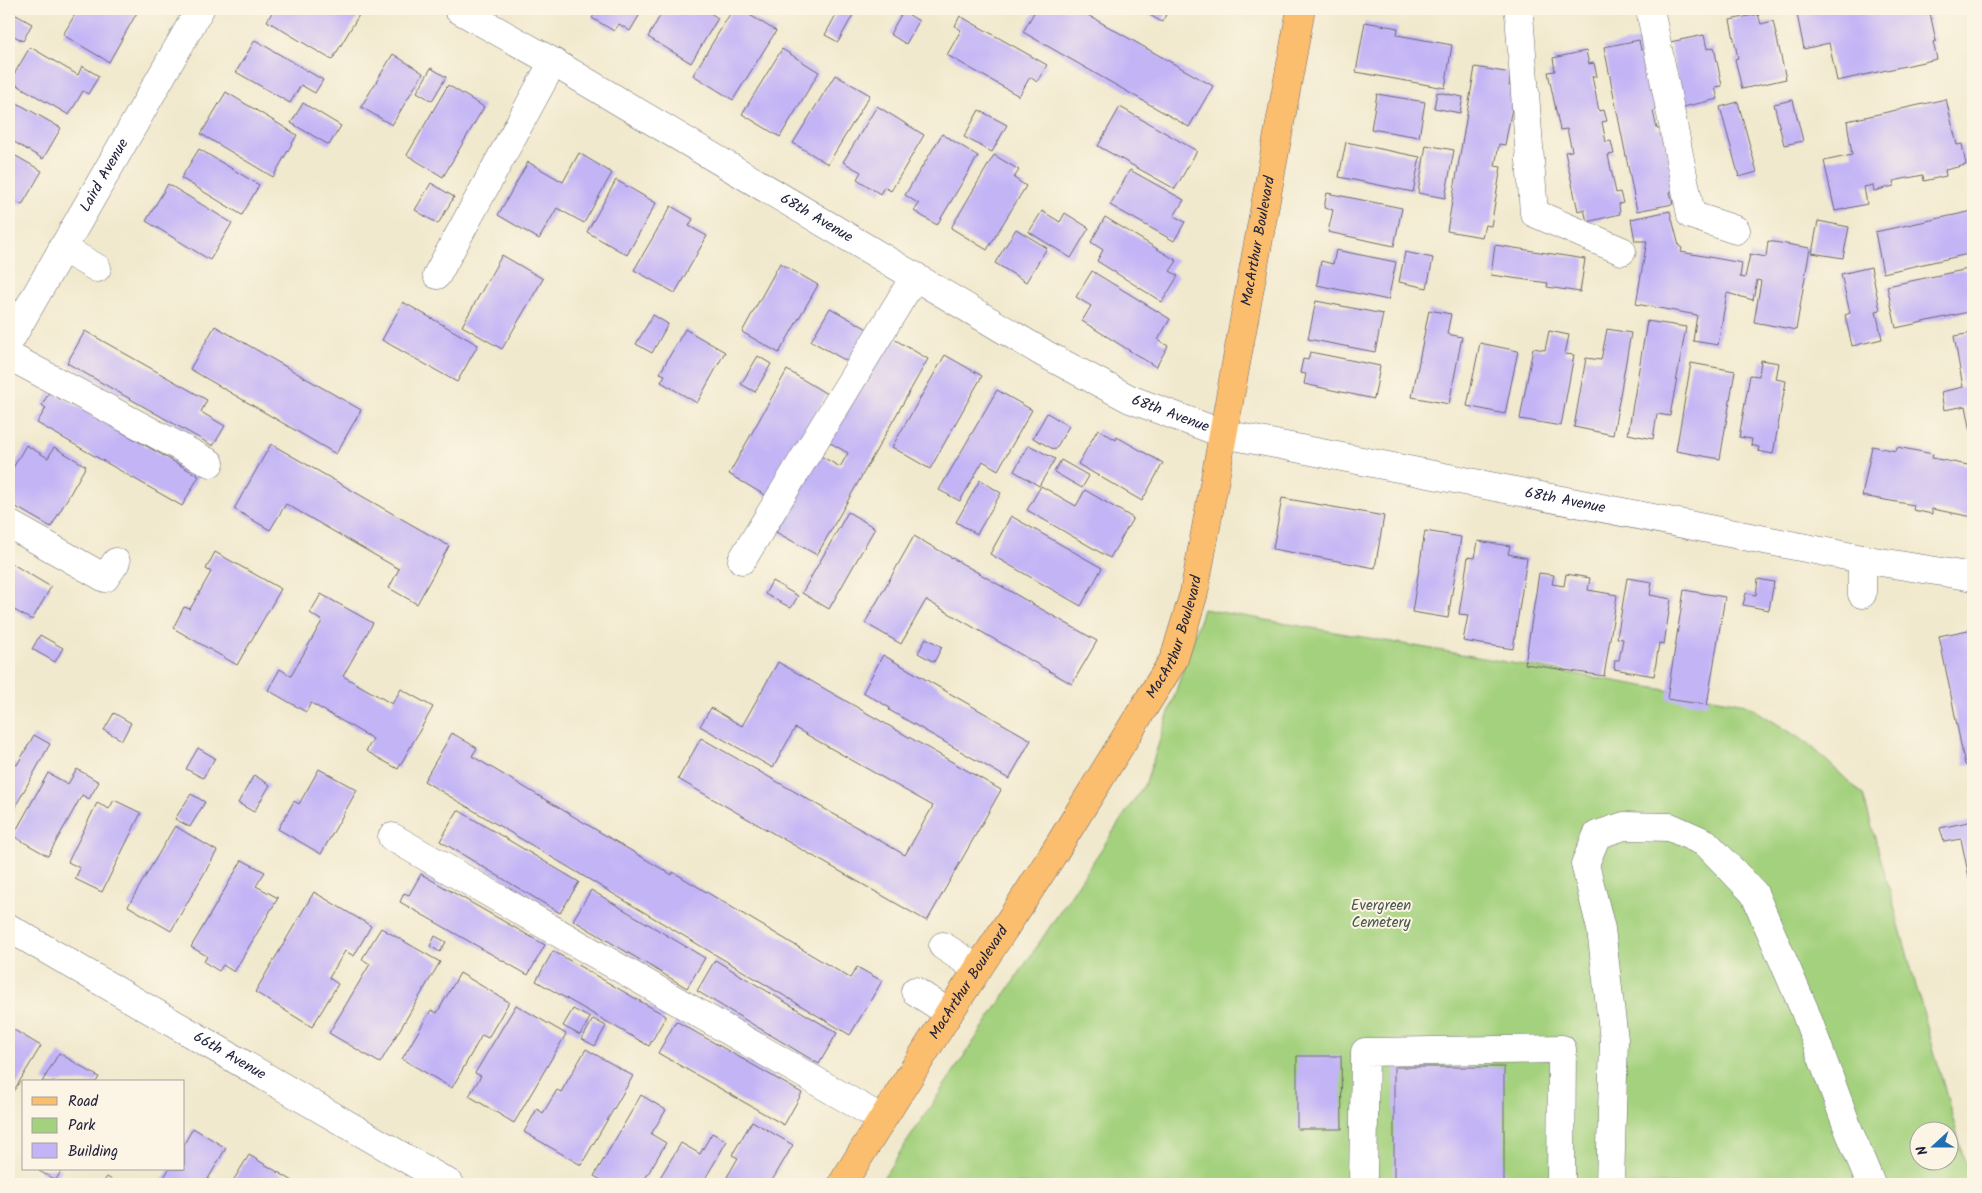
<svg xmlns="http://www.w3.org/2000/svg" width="1982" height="1193" viewBox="0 0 1982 1193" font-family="Kalam,sans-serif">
<rect width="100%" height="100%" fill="#fcf5e5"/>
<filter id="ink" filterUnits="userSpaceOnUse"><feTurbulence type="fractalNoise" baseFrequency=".02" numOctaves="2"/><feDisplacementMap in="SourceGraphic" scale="10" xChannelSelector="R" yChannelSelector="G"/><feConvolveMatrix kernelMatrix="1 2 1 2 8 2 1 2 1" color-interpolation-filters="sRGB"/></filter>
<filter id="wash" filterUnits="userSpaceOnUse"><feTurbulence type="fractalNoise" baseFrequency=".0096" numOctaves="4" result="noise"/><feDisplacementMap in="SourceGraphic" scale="20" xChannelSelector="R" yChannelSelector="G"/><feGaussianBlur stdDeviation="1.12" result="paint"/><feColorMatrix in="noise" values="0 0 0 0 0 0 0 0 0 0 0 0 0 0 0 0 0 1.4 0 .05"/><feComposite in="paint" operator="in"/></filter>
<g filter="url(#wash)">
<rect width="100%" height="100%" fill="#f1e9cd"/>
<!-- green -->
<path fill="#a4d17e" stroke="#637a5c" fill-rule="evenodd" d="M 1203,609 L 1746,704 L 1810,745 L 1863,795 L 1971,1184 L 879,1184 L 1146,782 ZM 1920,1130 L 1950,1130 L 1950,1160 L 1920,1160 Z"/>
<g id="blocks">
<!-- building -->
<path fill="#c3b4f6" d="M 78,9 L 139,9 L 109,62 L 63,35 Z
M 274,9 L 326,9 L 332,12 L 334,9 L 348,9 L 359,15 L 332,60 L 267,21 Z
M 598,9 L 643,9 L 630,31 L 619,24 L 614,31 L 592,18 Z
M 664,9 L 704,9 L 718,18 L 691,63 L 648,37 Z
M 733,9 L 740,9 L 776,31 L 733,100 L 693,75 Z
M 839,9 L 846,9 L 854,13 L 838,42 L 825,35 Z
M 1036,9 L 1077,9 L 1213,86 L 1189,127 L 1023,32 Z
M 1139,9 L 1169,9 L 1162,22 Z
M 1796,9 L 1933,9 L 1934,13 L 1930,13 L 1936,41 L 1933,42 L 1937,59 L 1837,81 L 1829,43 L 1804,49 Z
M 9,11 L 32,24 L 23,41 L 9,33 Z
M 903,11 L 919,21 L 906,44 L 890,34 Z
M 1758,14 L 1761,24 L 1773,21 L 1786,79 L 1742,89 L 1735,59 L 1738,58 L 1730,20 Z
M 960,16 L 1047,65 L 1037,82 L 1030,77 L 1019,96 L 947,55 L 961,30 L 955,26 Z
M 1365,22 L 1398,28 L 1397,35 L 1452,45 L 1445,88 L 1356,72 Z
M 1704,35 L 1707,49 L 1714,47 L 1722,86 L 1715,87 L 1718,99 L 1683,107 L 1670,42 Z
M 255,40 L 323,80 L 315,93 L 301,85 L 290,103 L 236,72 Z
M 1639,40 L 1641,50 L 1648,48 L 1660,109 L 1653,111 L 1657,129 L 1663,128 L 1676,190 L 1670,192 L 1673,204 L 1637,211 L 1604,47 Z
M 30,47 L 78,75 L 82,66 L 99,76 L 88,94 L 83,91 L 69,115 L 10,81 Z
M 782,49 L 819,72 L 780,137 L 742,114 Z
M 1586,51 L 1589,64 L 1594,63 L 1597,76 L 1592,76 L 1599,111 L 1604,110 L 1607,121 L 1602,122 L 1606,142 L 1611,141 L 1614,154 L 1608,155 L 1616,193 L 1620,192 L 1623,203 L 1619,204 L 1620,214 L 1587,222 L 1584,209 L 1578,211 L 1565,152 L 1572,151 L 1567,129 L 1560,130 L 1548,72 L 1555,71 L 1553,58 Z
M 393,54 L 423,73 L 392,125 L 361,107 Z
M 1475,67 L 1511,73 L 1509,86 L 1516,87 L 1505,145 L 1499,144 L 1495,166 L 1501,167 L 1491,226 L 1485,225 L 1482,237 L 1447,231 Z
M 431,68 L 446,77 L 432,101 L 417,92 Z
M 835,75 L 870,95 L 828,164 L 793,143 Z
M 448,85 L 484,107 L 443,177 L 407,155 Z
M 226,92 L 297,135 L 273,177 L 201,134 Z
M 1437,92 L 1463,97 L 1460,113 L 1434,108 Z
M 1377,94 L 1425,102 L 1419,137 L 1371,129 Z
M 10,99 L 61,128 L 43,159 L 9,139 Z
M 1946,99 L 1957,145 L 1962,144 L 1966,165 L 1945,170 L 1946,176 L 1924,181 L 1923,175 L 1893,181 L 1894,186 L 1874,191 L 1873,185 L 1864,187 L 1867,204 L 1835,211 L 1824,161 L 1852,155 L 1847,121 Z
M 1793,100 L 1803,141 L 1784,145 L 1774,104 Z
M 1738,102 L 1757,172 L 1739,177 L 1720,107 Z
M 303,103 L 341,126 L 329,145 L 291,123 Z
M 877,106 L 924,135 L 891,191 L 884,187 L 880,194 L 857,179 L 861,172 L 843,162 Z
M 1120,107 L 1197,151 L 1175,189 L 1098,146 Z
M 979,110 L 1007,125 L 992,152 L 964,137 Z
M 942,134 L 978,156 L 937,225 L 914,211 L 919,204 L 905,195 Z
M 1346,142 L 1420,157 L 1413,192 L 1339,177 Z
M 1426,145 L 1454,150 L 1445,198 L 1418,193 Z
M 199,149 L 259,185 L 242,215 L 181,178 Z
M 9,152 L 42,171 L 22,205 L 9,198 Z
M 579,153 L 612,173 L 584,223 L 557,208 L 539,239 L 498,215 L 528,162 L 563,182 Z
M 994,155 L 1019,170 L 1014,178 L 1026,186 L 987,250 L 951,228 Z
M 1130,170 L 1184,200 L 1174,216 L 1185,222 L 1174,241 L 1110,205 Z
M 616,180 L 656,203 L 627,255 L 587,232 Z
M 431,183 L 454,197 L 438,224 L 415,210 Z
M 168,184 L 232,223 L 210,260 L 146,221 Z
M 1327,193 L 1402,208 L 1394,246 L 1328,232 L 1333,210 L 1324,208 Z
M 671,206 L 693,219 L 689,226 L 707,236 L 675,293 L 634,270 Z
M 1042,211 L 1060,222 L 1065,213 L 1089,228 L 1071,258 L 1029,232 Z
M 1670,211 L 1679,246 L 1682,248 L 1681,252 L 1742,263 L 1740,277 L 1745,278 L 1750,254 L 1766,257 L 1768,241 L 1810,248 L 1796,330 L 1754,322 L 1761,281 L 1757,280 L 1753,300 L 1727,293 L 1718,345 L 1693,341 L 1697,315 L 1636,304 L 1647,241 L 1635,241 L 1631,219 Z
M 1973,211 L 1973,253 L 1883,273 L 1875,232 Z
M 1105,217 L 1177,261 L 1170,271 L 1178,276 L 1162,302 L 1097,261 L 1103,250 L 1091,242 Z
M 1818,221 L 1849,227 L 1843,258 L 1812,253 Z
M 1016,229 L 1047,248 L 1026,282 L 995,263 Z
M 1495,245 L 1585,259 L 1580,292 L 1547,287 L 1548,283 L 1491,275 Z
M 1336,250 L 1396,262 L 1388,300 L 1317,285 L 1321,261 L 1333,264 Z
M 1405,252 L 1433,258 L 1427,288 L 1399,282 Z
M 502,255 L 543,279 L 502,349 L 462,326 Z
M 780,263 L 818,285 L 779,353 L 742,332 Z
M 1871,267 L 1880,310 L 1876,311 L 1882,339 L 1852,346 L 1845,315 L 1850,313 L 1841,274 Z
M 1973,268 L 1973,311 L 1896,328 L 1887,286 Z
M 1092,271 L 1170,319 L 1158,340 L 1168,346 L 1156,367 L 1082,321 L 1091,306 L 1076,297 Z
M 1316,301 L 1383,314 L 1375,352 L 1308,339 Z
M 403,302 L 478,345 L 457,382 L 382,340 Z
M 830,308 L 871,331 L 852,364 L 811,341 Z
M 1429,310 L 1451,314 L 1447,334 L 1462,337 L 1449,404 L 1412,397 Z
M 653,315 L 668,324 L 652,353 L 636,344 Z
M 1647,321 L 1686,327 L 1670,416 L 1657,414 L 1653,439 L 1628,434 Z
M 215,326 L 361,410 L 336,454 L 190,369 Z
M 685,329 L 725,352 L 697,403 L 661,382 L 665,375 L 660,373 Z
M 1607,329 L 1631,333 L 1613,435 L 1574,427 L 1586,358 L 1601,360 Z
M 85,331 L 207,400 L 201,412 L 225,426 L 213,446 L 67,363 Z
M 1549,331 L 1569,335 L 1565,354 L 1574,355 L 1561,426 L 1520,419 L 1533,348 L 1545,350 Z
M 1973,333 L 1973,437 L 1972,437 L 1966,406 L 1944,410 L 1941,392 L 1963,387 L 1954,336 Z
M 887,335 L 928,359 L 817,555 L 776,532 L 819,455 L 840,467 L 848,453 L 827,441 Z
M 1480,343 L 1518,351 L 1505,414 L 1467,406 Z
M 1310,352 L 1380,366 L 1374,399 L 1304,384 L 1306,374 L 1300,373 L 1303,359 L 1308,360 Z
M 945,355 L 982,376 L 930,469 L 892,447 Z
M 758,356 L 771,364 L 755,392 L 741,384 Z
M 1761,360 L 1779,363 L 1776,379 L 1786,381 L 1773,454 L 1758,451 L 1759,447 L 1751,445 L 1752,439 L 1739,437 L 1750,375 L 1759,376 Z
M 1691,363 L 1735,371 L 1720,459 L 1676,451 Z
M 787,370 L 827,394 L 768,497 L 729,474 Z
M 997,390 L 1032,410 L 998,470 L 983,461 L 960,501 L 939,490 Z
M 50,391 L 199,476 L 182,506 L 37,423 L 46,408 L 42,405 Z
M 1047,413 L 1069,426 L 1055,450 L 1033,438 Z
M 1098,429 L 1116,440 L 1117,437 L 1163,463 L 1142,501 L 1078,464 Z
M 271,444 L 449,546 L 417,604 L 389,588 L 399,569 L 286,504 L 270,530 L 234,509 Z
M 26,445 L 48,458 L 54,447 L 86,466 L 51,527 L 9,503 L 9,475 Z
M 1029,445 L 1055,459 L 1039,486 L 1014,471 Z
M 1872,446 L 1896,451 L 1897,447 L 1933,454 L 1932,458 L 1973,466 L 1973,517 L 1932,509 L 1932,514 L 1913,510 L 1914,505 L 1862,496 Z
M 1061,460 L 1089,476 L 1082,488 L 1054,472 Z
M 980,480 L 1001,493 L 977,534 L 956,522 Z
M 1041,486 L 1076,506 L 1085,490 L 1133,518 L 1110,558 L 1027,510 Z
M 1282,498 L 1384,516 L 1375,568 L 1273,549 Z
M 848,512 L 875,528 L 829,609 L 802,593 Z
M 1011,516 L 1102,568 L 1081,606 L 990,554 Z
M 1425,531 L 1461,537 L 1448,618 L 1412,612 Z
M 914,536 L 1097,641 L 1072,684 L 926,600 L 901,644 L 865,623 Z
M 1478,541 L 1510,546 L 1508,554 L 1527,558 L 1513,649 L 1463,641 L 1468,615 L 1459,614 L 1468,557 L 1475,558 Z
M 215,552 L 281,589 L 237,665 L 173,628 L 184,607 L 190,609 L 211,572 L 206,569 Z
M 9,562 L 51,587 L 32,620 L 9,607 Z
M 1539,573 L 1554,575 L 1552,584 L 1564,586 L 1566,574 L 1590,578 L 1588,590 L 1617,595 L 1604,676 L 1525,664 Z
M 1627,578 L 1652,582 L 1650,595 L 1671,599 L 1664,644 L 1659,643 L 1654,676 L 1614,669 L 1615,660 L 1619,660 L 1623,639 L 1617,638 Z
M 1758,579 L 1774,582 L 1769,610 L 1743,605 L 1746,593 L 1756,595 Z
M 772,581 L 798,596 L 791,608 L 765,594 Z
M 1684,590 L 1725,597 L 1707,705 L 1667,699 Z
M 321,594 L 373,623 L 343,676 L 392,704 L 401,689 L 433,707 L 398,769 L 366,751 L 373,739 L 311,703 L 306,712 L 268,690 L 280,669 L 291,676 L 322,621 L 310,613 Z
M 1973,629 L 1973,764 L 1965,765 L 1939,636 Z
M 40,635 L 63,648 L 55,662 L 32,649 Z
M 926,638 L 942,647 L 934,662 L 918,653 Z
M 883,655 L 1031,740 L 1009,779 L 889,710 L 890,708 L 863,692 Z
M 778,662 L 1001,790 L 927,921 L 678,779 L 701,738 L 905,855 L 933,806 L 795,728 L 773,768 L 700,726 L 711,708 L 742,726 Z
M 114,713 L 131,723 L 122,740 L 104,730 Z
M 452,733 L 477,748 L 472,756 L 672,875 L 673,872 L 850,978 L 857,967 L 882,981 L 850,1035 L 424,781 Z
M 34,735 L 50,744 L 9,818 L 9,760 L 17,765 Z
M 198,748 L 215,758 L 203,778 L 186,769 Z
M 77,769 L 99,782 L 89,799 L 82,795 L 48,856 L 13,836 L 48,773 L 68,784 Z
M 319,769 L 357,790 L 321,854 L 278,829 L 294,801 L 299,804 Z
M 254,775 L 270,785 L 254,812 L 238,803 Z
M 191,794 L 205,802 L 190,827 L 175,819 Z
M 114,800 L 141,813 L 102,892 L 75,879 L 80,868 L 68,862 L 97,803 L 109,809 Z
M 458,810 L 579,882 L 560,913 L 440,841 Z
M 1973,821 L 1973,892 L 1972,892 L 1961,839 L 1944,842 L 1940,828 Z
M 175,826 L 217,851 L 171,931 L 128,906 Z
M 242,860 L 265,872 L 256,886 L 278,898 L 234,972 L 223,965 L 219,971 L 204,962 L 207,956 L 191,947 Z
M 421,874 L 545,945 L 528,975 L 400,902 L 404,893 L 409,895 Z
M 591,890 L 705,958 L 687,988 L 573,920 Z
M 314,892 L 371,926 L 354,956 L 345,951 L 329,978 L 338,984 L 312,1027 L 255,992 Z
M 381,928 L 440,962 L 380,1063 L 329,1033 L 370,964 L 362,959 Z
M 435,936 L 446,942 L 440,952 L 430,946 Z
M 553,951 L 666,1016 L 649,1046 L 536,981 Z
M 715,960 L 837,1033 L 819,1064 L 697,991 Z
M 460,973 L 509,1002 L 488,1038 L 482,1035 L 452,1088 L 402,1059 L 431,1010 L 437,1013 Z
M 516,1005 L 566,1034 L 514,1123 L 469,1096 L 481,1076 L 475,1073 Z
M 573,1009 L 590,1018 L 580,1035 L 563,1026 Z
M 593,1019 L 606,1026 L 595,1046 L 582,1039 Z
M 676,1021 L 802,1093 L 784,1125 L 658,1053 Z
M 9,1027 L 41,1046 L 10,1097 L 9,1096 Z
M 586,1049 L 633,1076 L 581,1165 L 524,1132 L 537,1109 L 543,1113 L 557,1090 L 561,1092 Z
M 59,1053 L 99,1077 L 96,1082 L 42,1082 Z
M 1297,1056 L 1341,1056 L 1342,1129 L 1297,1129 Z
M 1394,1067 L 1504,1067 L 1504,1184 L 1394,1184 Z
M 641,1095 L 666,1110 L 651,1134 L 666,1143 L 642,1184 L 608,1184 L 594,1176 Z
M 752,1121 L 793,1145 L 770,1184 L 723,1184 L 738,1158 L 732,1155 Z
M 193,1128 L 226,1148 L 205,1184 L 160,1184 L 169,1169 L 184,1169 L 184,1144 Z
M 712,1133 L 727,1141 L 702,1184 L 656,1184 L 681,1143 L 700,1154 Z
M 249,1155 L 298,1184 L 231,1184 Z
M 40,1169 L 62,1169 L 56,1180 L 39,1171 Z
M 107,1177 L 119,1184 L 102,1184 Z"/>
</g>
</g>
<g filter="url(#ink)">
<use href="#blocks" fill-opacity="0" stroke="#6a686e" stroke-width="1"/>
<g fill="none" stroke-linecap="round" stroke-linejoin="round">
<defs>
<g id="minor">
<path id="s1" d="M 458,9 L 553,62 L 1045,354 L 1130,399 L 1224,434 L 1862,559 L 1973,577"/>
<path d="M 1650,9 L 1691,215 L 1736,230"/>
<path d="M 1519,14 L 1534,213 L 1622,251"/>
<path d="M 62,248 L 97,268"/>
<path d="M 437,275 L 553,62"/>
<path id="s2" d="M 9,342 L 200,9"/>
<path d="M 9,356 L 210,463"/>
<path d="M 9,524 L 105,578 L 116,562"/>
<path d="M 742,560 L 915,276"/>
<path d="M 1862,594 L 1862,559"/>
<path d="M 392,837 L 882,1119"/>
<path id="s3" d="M 9,928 L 450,1184"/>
<path d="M 943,946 L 978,969"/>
<path d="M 915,991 L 949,1013"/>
<path d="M 1363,1184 L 1365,1052 L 1562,1049 L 1561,1184"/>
<path d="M 1610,1184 L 1614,1040 L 1601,929 L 1585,864 L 1597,835 L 1624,826 L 1670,827 L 1706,843 L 1754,893 L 1804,1009 L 1849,1131 L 1871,1184"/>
</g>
<g id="major">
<path id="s4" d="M 842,1184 L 949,1013 L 1052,856 L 1174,659 L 1194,593 L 1301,9"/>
</g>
</defs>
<!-- minor casing -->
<use href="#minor" stroke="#6a686e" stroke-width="29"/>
<!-- major casing -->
<use href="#major" stroke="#6a686e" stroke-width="29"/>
<!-- minor -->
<use href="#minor" stroke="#fff" stroke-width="28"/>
<!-- major -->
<use href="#major" stroke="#fbbd6e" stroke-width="28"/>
</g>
</g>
<g text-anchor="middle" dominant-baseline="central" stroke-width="4" stroke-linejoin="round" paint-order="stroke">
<!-- street labels -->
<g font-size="15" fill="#22223b" stroke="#fcf5e5">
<text stroke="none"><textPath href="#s2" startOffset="192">Laird Avenue</textPath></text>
<text stroke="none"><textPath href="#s1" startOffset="415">68th Avenue</textPath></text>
<text stroke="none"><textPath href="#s4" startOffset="1048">MacArthur Boulevard</textPath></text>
<text stroke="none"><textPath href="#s1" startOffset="820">68th Avenue</textPath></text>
<text stroke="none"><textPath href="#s1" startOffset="1225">68th Avenue</textPath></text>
<text stroke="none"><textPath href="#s4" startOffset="642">MacArthur Boulevard</textPath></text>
<text stroke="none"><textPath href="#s4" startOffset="238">MacArthur Boulevard</textPath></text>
<text stroke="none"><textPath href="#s3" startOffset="255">66th Avenue</textPath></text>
</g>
<!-- park labels -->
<g font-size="15" fill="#49574f" stroke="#fcf5e5">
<text x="1381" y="906">Evergreen<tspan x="1381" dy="17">Cemetery</tspan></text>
</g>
</g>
<!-- margin -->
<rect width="1982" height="1193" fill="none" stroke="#fcf5e5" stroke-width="30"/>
<!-- legend -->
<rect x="22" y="1080" width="162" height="90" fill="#fcf5e5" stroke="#a5a1a1"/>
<rect x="32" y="1097" width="25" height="8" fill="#fbbd6e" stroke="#a5a1a1"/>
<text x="68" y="1106" font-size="15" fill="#22223b">Road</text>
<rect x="32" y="1118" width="25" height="15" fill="#a4d17e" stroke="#a5a1a1"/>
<text x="68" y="1130" font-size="15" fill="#22223b">Park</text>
<rect x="32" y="1143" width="25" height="15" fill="#c3b4f6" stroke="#a5a1a1"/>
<text x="68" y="1156" font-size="15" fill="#22223b">Building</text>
<!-- north arrow -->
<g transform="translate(1934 1146) rotate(249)"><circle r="24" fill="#fcf5e5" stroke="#a5a1a1"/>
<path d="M0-4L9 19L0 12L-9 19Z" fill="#1f6fb2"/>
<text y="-8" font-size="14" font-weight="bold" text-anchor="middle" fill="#22223b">N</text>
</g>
</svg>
